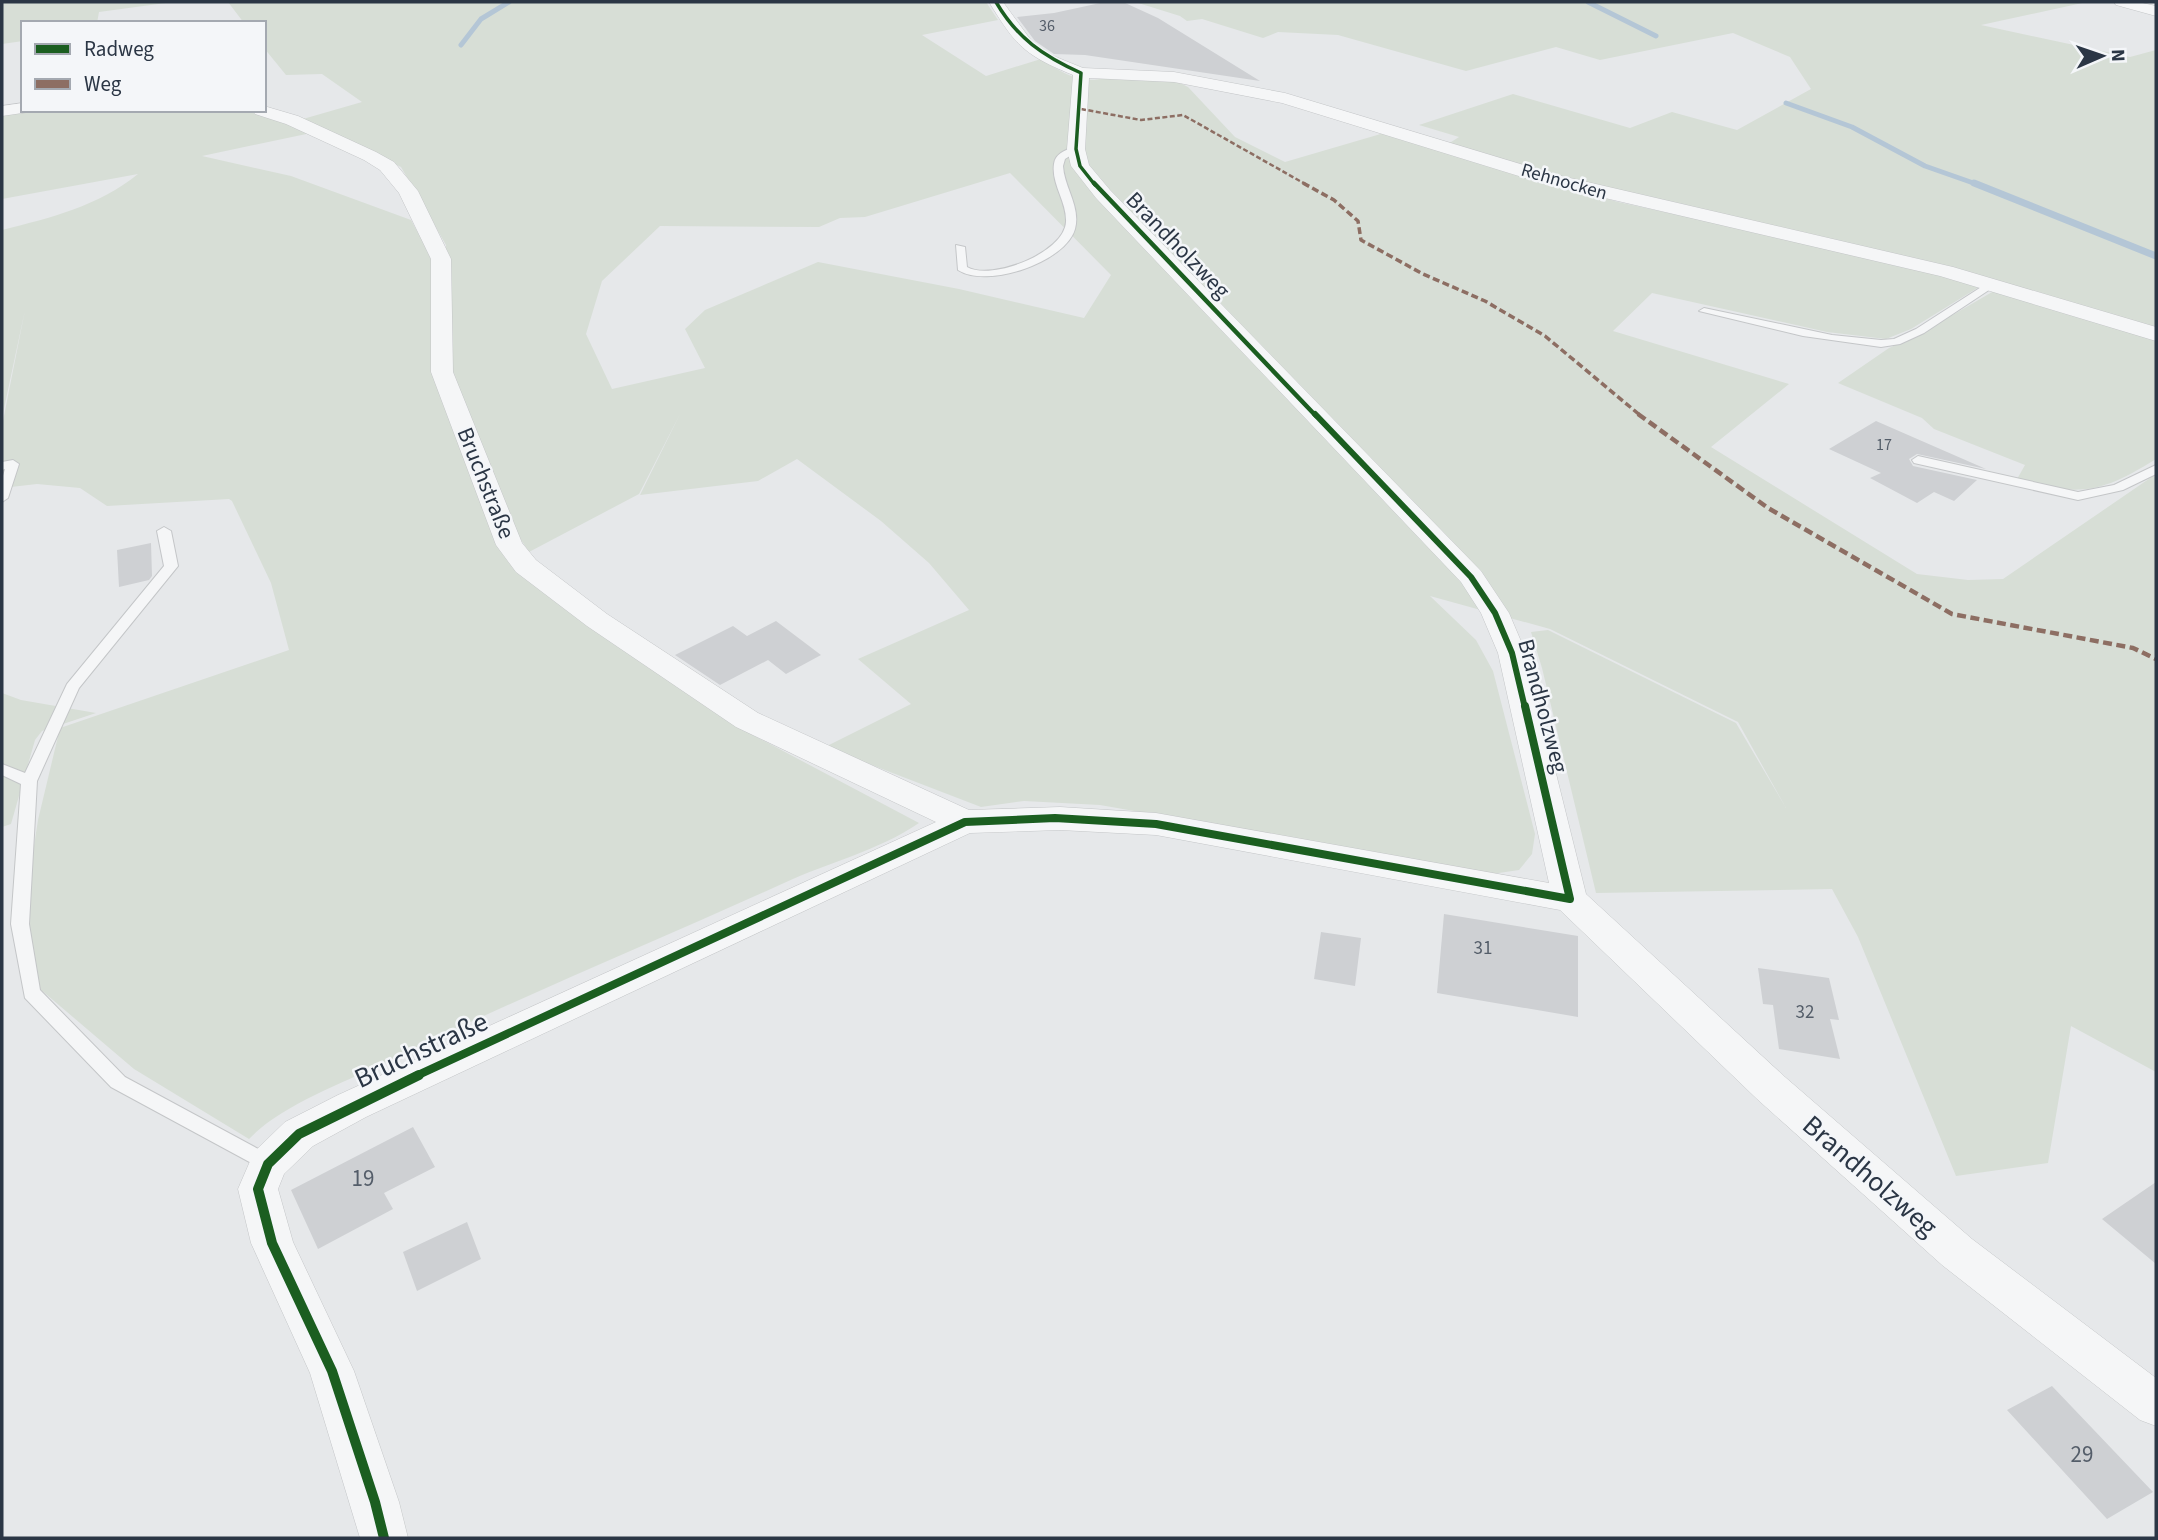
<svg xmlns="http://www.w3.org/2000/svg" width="2158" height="1540" viewBox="0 0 2158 1540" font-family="'Source Sans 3',sans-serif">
<rect width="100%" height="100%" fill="#e6e8ea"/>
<!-- green -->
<path fill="#d7ded6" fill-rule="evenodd" d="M 2,2 L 173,2 L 99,12 L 97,23 L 23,23 L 23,41 L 2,44 Z
M 228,2 L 986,2 L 998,20 L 922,35 L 986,76 L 1041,59 C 1061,72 1082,86 1106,77 L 1174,80 L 1188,87 L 1235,137 L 1285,162 L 1384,133 L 1618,202 L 1923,268 L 1979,287 L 1911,329 L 1886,339 L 1827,332 L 1652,293 L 1613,331 L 1789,384 L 1711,447 L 1917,574 L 1968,580 L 2003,579 L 2156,474 L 2156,1072 L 2071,1026 L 2048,1163 L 1956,1176 L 1858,937 L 1832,889 L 1596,893 L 1542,668 L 1531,632 L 1548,630 L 1736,723 L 1786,808 L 1738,722 L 1550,629 L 1430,596 L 1476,640 L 1493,671 L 1535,834 L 1532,854 L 1519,870 L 1492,874 L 1100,805 L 1024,801 L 981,807 L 825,747 L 911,704 L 858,659 L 969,610 L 929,563 L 881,521 L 797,459 L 758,481 L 640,495 L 680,414 L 639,494 L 529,552 L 504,514 L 445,359 L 446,245 L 401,167 L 303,119 L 362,102 L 322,74 L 286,75 L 264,48 L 264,23 L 244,23 ZM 1010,173 L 1111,275 L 1084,318 L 959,289 L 818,262 L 705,310 L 685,329 L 705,368 L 612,389 L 586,334 L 602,281 L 660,226 L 819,227 L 840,218 L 865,217 Z
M 1135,2 L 2087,2 L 1981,25 L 2130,57 L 2156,50 L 2156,328 L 1559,178 L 1448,144 L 1459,137 L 1419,125 L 1513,94 L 1630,128 L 1672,112 L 1737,130 L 1811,89 L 1790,57 L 1733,33 L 1600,60 L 1556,47 L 1466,71 L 1338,35 L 1278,32 L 1263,38 L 1202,19 L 1187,21 L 1180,16 Z
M 42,110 L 249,110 L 297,125 L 311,133 L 202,156 L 291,176 L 411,220 L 431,257 L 433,375 L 501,552 L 734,725 L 919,823 C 878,851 829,862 784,883 C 650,944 514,999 382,1064 C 341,1084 280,1106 249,1139 L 134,1069 L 40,989 L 22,923 L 38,820 L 60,728 L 289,650 L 271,583 L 232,501 L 229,499 L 107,506 L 80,488 L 37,484 L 2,488 L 2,426 L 25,310 L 2,418 L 2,230 C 50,218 99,206 138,174 L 2,199 L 2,115 Z
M 1999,288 L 2156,337 L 2156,459 C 2098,495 2081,495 2016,481 L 2025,465 L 1934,429 L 1922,418 L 1838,383 L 1889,348 L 1920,334 Z
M 2,693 L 21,700 L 96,713 L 42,731 L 35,740 L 11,824 L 2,827 Z"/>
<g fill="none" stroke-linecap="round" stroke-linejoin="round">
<!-- stream-far1 -->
<path stroke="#b4c6d6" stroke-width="5" d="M 1588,2 L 1656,36
M 461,45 L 481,19 L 509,2
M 1786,103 L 1852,127 L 1925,166 L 1979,185"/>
<!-- stream -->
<path stroke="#b4c6d6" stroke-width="7" d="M 1974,183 L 2156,256"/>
</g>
<!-- building -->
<path fill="#ced0d3" d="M 1105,2 L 1123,2 L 1158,18 L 1260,81 L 1085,55 L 1054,54 L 1035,41 L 1017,17 L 1054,13 Z
M 1876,421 L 1986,469 L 1917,454 L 1909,459 L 1913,466 L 1977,480 L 1954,501 L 1934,492 L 1917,503 L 1870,478 L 1881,473 L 1829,449 Z
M 151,543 L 152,576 L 149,580 L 119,587 L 117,550 Z
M 776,621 L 821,655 L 786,674 L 768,660 L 720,685 L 675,655 L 733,626 L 747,636 Z
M 1444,914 L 1578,936 L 1578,1017 L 1437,993 Z
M 1321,932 L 1361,938 L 1355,986 L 1314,979 Z
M 1758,968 L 1829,978 L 1839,1020 L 1830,1019 L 1840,1059 L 1779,1049 L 1773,1005 L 1763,1004 Z
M 413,1127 L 435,1167 L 384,1193 L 393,1209 L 318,1249 L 291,1190 Z
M 2156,1182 L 2156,1264 L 2102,1219 Z
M 467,1222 L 481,1259 L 417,1291 L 403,1252 Z
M 2052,1386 L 2153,1492 L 2107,1519 L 2007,1410 Z"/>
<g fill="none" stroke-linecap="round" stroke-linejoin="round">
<defs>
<path id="service" d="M 1073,147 L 1081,149 L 1065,159 L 1063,166 C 1064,187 1081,207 1075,229 C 1066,262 987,289 958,270 L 956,245 L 965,247 L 967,267 C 992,281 1064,253 1066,222 C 1067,202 1051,184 1054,164 C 1055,154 1064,151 1073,147 Z
M 1989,282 L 1998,284 L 1924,333 L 1900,344 L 1881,347 L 1803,336 L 1699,311 L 1704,308 L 1832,335 L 1881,340 L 1894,339 L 1916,329 Z
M 1918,456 L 2078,492 L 2114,485 L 2156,465 L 2156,474 L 2123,490 L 2078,500 L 1914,463 L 1912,460 Z
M 13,460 L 19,464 L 8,498 L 2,502 L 2,479 L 5,469 L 2,470 L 2,462 Z
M 164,527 L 171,531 L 178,566 L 79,688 L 37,781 L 29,924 L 40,990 L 125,1077 L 275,1158 L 278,1164 L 275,1170 L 268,1172 L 111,1087 L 25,998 L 11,924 L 21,784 L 2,775 L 2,764 L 25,773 L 67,684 L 164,566 L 157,531 Z"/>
<path id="minor" d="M 989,2 L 1003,2 L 1033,43 L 1051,55 L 1083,68 L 1174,72 L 1285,93 L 1557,175 L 1953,267 L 2156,327 L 2156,341 L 1940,276 L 1545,184 L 1282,103 L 1174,82 L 1089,78 L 1085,149 L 1089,165 L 1110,190 L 1481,571 L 1509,613 L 1526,653 L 1586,894 L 1785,1077 L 1972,1239 L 2156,1378 L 2156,1426 L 2140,1420 L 1942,1265 L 1757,1099 L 1560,910 L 1156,835 L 1060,830 L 970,833 L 366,1117 L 313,1146 L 284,1174 L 278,1189 L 293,1242 L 354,1371 L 399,1502 L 408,1538 L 360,1538 L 310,1373 L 251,1243 L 238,1189 L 254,1152 L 285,1122 L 338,1095 L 936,822 L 736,727 L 587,626 L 516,572 L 496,545 L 431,372 L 431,259 L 399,193 L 380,170 L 364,160 L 286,124 L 255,114 L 252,110 L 264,110 L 264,106 L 298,116 L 376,152 L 394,162 L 418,191 L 451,259 L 453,372 L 522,543 L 536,560 L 607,614 L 758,713 L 969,810 L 1060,807 L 1156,813 L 1549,883 L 1498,653 L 1481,613 L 1461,582 L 1096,198 L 1071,166 L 1067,149 L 1073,75 C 1024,55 1016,46 989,2 Z
M 2114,2 L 2138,2 L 2156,6 L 2156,16 L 2116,5 Z
M 23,103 L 23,110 L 29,112 L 2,116 L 2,106 Z"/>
</defs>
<!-- service casing -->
<use href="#service" stroke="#c4c6c8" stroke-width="2"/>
<!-- minor casing -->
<use href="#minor" stroke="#c4c6c8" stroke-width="1"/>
<!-- service -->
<use href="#service" fill="#f5f6f7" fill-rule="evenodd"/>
<!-- minor -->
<use href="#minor" fill="#f5f6f7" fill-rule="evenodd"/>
<!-- quiet-far2 -->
<path stroke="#8d6e63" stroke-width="2.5" stroke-dasharray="5 2.5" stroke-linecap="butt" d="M 1081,109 L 1141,120 L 1183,115 L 1307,185"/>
<!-- quiet-far1 -->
<path stroke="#8d6e63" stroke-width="3.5" stroke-dasharray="7 3.5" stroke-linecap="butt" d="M 1303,183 L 1334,200 L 1358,221 L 1361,240 L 1423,274 L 1485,301 L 1545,336 L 1641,416"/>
<!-- quiet -->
<path stroke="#8d6e63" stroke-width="4.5" stroke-dasharray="9 4.5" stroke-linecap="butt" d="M 1638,414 L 1768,508 L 1952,614 L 2133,648 L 2156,659"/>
<defs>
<path id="cycleway-far4" d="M 996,2 C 1017,38 1043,56 1081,73 L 1076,149 L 1080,166 L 1095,185"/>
<path id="cycleway-far3" d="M 1094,183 L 1316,416"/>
<path id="cycleway-far2" d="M 1315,414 L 1471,577 L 1495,613 L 1512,653 L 1525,708"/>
<path id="cycleway-far1" d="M 416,1076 L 965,822 L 1055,818 L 1156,824 L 1570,899 L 1525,706"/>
<path id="cycleway" d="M 384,1538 L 375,1502 L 332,1371 L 272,1243 L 258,1189 L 268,1164 L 299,1134 L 419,1075"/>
</defs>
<!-- cycleway-far4 casing -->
<use href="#cycleway-far4" stroke="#f4f6f9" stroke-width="6"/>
<!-- cycleway-far3 casing -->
<use href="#cycleway-far3" stroke="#f4f6f9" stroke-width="7"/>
<!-- cycleway-far2 casing -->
<use href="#cycleway-far2" stroke="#f4f6f9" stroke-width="10"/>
<!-- cycleway-far1 casing -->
<use href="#cycleway-far1" stroke="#f4f6f9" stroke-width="12"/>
<!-- cycleway casing -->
<use href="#cycleway" stroke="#f4f6f9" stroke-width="14"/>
<!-- cycleway-far4 -->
<use href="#cycleway-far4" stroke="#1b5e20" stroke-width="3.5"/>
<!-- cycleway-far3 -->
<use href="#cycleway-far3" stroke="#1b5e20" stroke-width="4.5"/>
<!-- cycleway-far2 -->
<use href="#cycleway-far2" stroke="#1b5e20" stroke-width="6"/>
<!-- cycleway-far1 -->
<use href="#cycleway-far1" stroke="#1b5e20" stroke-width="8"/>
<!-- cycleway -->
<use href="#cycleway" stroke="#1b5e20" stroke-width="10"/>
</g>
<g text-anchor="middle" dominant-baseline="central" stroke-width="5" stroke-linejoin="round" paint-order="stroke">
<!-- far-number labels -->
<g font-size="16" fill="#545d69">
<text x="1047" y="26">36</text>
<text x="1884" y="445">17</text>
</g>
<!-- far-street labels -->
<g font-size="19" fill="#2b3645" stroke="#f4f6f9">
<text transform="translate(1564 182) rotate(16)">Rehnocken</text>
</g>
<!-- number labels -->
<g font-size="19" fill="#545d69">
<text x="1483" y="948">31</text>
<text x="1805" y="1012">32</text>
</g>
<!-- street labels -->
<g font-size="23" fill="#2b3645" stroke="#f4f6f9">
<text transform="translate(1178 245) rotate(46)">Brandholzweg</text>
<text transform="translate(486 483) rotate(68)">Bruchstraße</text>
<text transform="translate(1543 706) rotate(75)">Brandholzweg</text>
</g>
<!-- near-number labels -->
<g font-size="23" fill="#545d69">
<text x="363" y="1178">19</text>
<text x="2082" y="1454">29</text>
</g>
<!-- near-street labels -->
<g font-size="28" fill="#2b3645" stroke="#f4f6f9">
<text transform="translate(421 1050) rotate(-25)">Bruchstraße</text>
<text transform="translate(1870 1176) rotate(41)">Brandholzweg</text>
</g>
</g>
<!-- border -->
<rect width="2158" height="1540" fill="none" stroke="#2b3645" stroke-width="7"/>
<!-- legend -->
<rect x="21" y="21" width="245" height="91" fill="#f4f6f9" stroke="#a4a9b1" stroke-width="2"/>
<rect x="35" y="44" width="35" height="10" fill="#1b5e20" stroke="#a4a9b1" stroke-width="2"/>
<text x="84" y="56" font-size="21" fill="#2b3645">Radweg</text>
<rect x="35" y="79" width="35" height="10" fill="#8d6e63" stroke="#a4a9b1" stroke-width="2"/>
<text x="84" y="91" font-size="21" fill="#2b3645">Weg</text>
<!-- north arrow -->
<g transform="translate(2102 56) rotate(88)" stroke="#f4f6f9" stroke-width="5" paint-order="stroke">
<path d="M0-5L12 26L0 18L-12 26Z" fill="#2b3645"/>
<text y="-10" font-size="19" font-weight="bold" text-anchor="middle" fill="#2b3645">N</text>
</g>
</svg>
